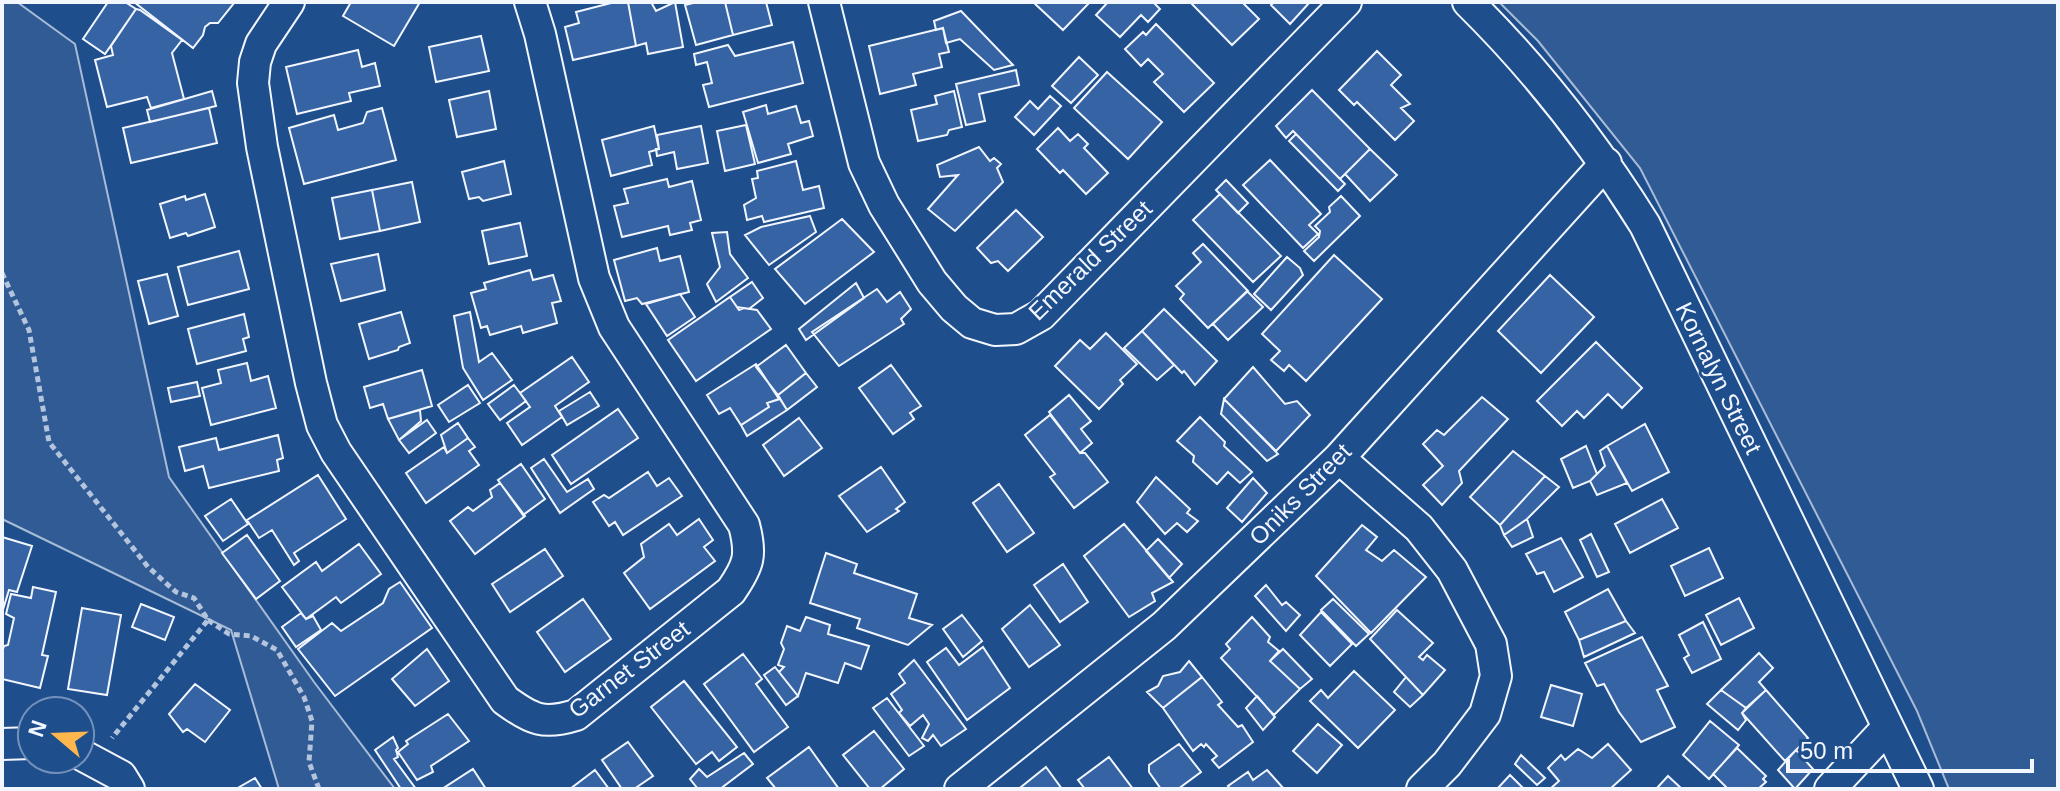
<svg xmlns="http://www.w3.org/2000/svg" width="2060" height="791" viewBox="0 0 2060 791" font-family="Arial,sans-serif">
<rect width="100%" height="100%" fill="#1f4e8c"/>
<!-- green -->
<path fill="#305b95" stroke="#a8bbd7" stroke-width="2" d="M 2,2 L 17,2 L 75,44 L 169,477 L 314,682 L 395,789 L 279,789 L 231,630 L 2,519 Z
M 1499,2 L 2058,2 L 2058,789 L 1949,789 L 1917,711 L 1640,168 L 1538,41 Z"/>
<!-- building -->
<path fill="#3563a3" stroke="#f2f6ff" stroke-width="2" d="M 108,2 L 125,2 L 136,9 L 105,54 L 83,39 Z
M 134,2 L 233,2 L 234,3 L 218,23 L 210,23 L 205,27 L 203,35 L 193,48 Z
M 351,2 L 420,2 L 394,46 L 343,16 Z
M 615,2 L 628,2 L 636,46 L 573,60 L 565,27 L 579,23 L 576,12 Z
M 628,2 L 651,2 L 656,11 L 675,2 L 683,47 L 648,54 L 646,43 L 636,46 Z
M 697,2 L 725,2 L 733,35 L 696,45 L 685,5 Z
M 725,2 L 766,2 L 772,25 L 733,35 Z
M 1033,2 L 1090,2 L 1063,30 Z
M 1108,2 L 1153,2 L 1160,9 L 1148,22 L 1141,15 L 1120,37 L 1096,15 Z
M 1190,2 L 1242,2 L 1259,19 L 1232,45 Z
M 1274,2 L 1310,2 L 1290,24 L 1271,5 Z
M 136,9 L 140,10 L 182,40 L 172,53 L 184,99 L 151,108 L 147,97 L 107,107 L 95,60 L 113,55 L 111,46 Z
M 961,11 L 1013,65 L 994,70 L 960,39 L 946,43 L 943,28 L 936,30 L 934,21 Z
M 1156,24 L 1214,83 L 1184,112 L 1154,82 L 1163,74 L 1148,59 L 1141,66 L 1125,49 L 1143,32 L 1146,35 Z
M 943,28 L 949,52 L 939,54 L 942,67 L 913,74 L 916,85 L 880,94 L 869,46 Z
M 481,36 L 489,71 L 436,82 L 429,47 Z
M 793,42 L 803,83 L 709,107 L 703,85 L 712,83 L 707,62 L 696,65 L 694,54 L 728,45 L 735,56 Z
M 358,50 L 362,67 L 375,63 L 380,86 L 349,93 L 351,101 L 297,114 L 286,67 Z
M 1377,51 L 1401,75 L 1391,85 L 1410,104 L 1401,108 L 1414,121 L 1395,140 L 1357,102 L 1354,105 L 1339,90 Z
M 1079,57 L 1098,75 L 1071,103 L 1052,86 Z
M 1016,70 L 1019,85 L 979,94 L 985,121 L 966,125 L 956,84 Z
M 1107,72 L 1162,122 L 1128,159 L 1074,108 Z
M 1312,90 L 1370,149 L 1340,179 L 1293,131 L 1286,138 L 1276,126 Z
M 212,91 L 216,106 L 150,122 L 147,110 Z
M 489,91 L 496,129 L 457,137 L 449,100 Z
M 954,91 L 962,127 L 949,130 L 947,135 L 918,141 L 911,110 L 937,104 L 935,96 Z
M 1050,96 L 1061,106 L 1034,135 L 1015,117 L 1030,101 L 1038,109 Z
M 766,105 L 768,114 L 796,106 L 801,123 L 809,121 L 813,136 L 788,144 L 791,154 L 758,163 L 743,112 Z
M 209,108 L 217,143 L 131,163 L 123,128 Z
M 382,108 L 396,160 L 304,184 L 289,128 L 334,115 L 338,130 L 363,123 L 367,112 Z
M 746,125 L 755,164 L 725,171 L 717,131 Z
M 654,126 L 659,149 L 649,152 L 652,165 L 611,176 L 602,140 Z
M 701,126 L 708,163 L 677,169 L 674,152 L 657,156 L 656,149 L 659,149 L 657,135 Z
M 1058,128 L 1070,141 L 1078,134 L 1088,144 L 1084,148 L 1108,173 L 1086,194 L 1063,170 L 1060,173 L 1037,149 Z
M 1296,134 L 1345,184 L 1338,191 L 1289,141 Z
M 979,147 L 990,161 L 994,158 L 1001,164 L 997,168 L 1003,182 L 955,231 L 928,209 L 958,175 L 940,177 L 937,165 Z
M 1370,149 L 1397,175 L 1370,201 L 1345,174 Z
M 1270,160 L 1321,214 L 1309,225 L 1318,234 L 1303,248 L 1243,185 Z
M 504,161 L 511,194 L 483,201 L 479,197 L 469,199 L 462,172 Z
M 796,161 L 803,190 L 819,186 L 824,208 L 764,222 L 762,216 L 747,220 L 744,205 L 756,198 L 752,179 L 758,178 L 757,171 Z
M 667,179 L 669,187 L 692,181 L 701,220 L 690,223 L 692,230 L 670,235 L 668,226 L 622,237 L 614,206 L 628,203 L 624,189 Z
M 1226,180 L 1248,203 L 1238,213 L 1216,190 Z
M 412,182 L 420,222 L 380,231 L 372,190 Z
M 372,190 L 380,231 L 340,239 L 332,198 Z
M 205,194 L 215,227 L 188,236 L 186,233 L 170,238 L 160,204 L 185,196 L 186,200 Z
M 1220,194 L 1281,256 L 1253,282 L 1193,220 Z
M 1341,196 L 1360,216 L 1314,261 L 1304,251 L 1319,237 L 1320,231 L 1315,226 L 1330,212 L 1329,207 Z
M 1016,210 L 1043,237 L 1008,271 L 998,261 L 991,263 L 977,248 Z
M 810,216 L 816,232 L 769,265 L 745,235 L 761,227 Z
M 842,219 L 874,252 L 805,304 L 775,269 Z
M 520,223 L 527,256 L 489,264 L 482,231 Z
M 727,232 L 730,254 L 748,278 L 716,302 L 707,284 L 720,267 L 712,233 Z
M 1203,244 L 1248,291 L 1208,328 L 1180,299 L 1184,294 L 1176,286 L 1201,262 L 1193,253 Z
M 657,248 L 660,261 L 680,256 L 689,292 L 642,304 L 637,298 L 625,301 L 614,260 Z
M 239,251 L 249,289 L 188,305 L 178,267 Z
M 378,254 L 385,290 L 341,301 L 331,264 Z
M 1334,255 L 1382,299 L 1306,381 L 1289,365 L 1284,371 L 1271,360 L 1280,351 L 1262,334 Z
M 1287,257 L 1300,268 L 1303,275 L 1271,310 L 1254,294 Z
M 530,270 L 533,280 L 553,275 L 561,301 L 552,303 L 557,323 L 523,333 L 521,326 L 490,335 L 487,326 L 481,328 L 471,293 L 486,289 L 484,283 Z
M 167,274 L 178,316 L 149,324 L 138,281 Z
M 1550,275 L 1594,317 L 1541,373 L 1498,331 Z
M 752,282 L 763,298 L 749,309 L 737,307 L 730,297 Z
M 856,283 L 864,298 L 806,340 L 799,329 Z
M 877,289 L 887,302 L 900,292 L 911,309 L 901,319 L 904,324 L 839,366 L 812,332 Z
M 1247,291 L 1263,307 L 1228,340 L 1213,324 Z
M 680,294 L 695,317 L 667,336 L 646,304 Z
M 730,297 L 739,310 L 744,308 L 757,310 L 771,329 L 696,381 L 668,340 Z
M 1164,309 L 1217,361 L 1195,385 L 1184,371 L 1182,373 L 1142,331 Z
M 401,312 L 410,343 L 399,347 L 398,350 L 369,359 L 359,324 Z
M 470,312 L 479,362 L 492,353 L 512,380 L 483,400 L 463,368 L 454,316 Z
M 244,314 L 249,337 L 243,339 L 246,351 L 197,364 L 188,329 Z
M 1142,331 L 1174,365 L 1157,380 L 1124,348 Z
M 1106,333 L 1137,364 L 1120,380 L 1123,384 L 1099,409 L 1055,366 L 1080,340 L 1090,349 Z
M 1596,342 L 1642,388 L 1622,408 L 1608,394 L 1584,418 L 1577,411 L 1562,426 L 1537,401 Z
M 786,345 L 806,373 L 778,395 L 756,367 Z
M 572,357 L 589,382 L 555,406 L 562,417 L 522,445 L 507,423 L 530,407 L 520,393 Z
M 247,363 L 251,381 L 268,376 L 276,408 L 211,425 L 202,388 L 221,383 L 218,370 Z
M 756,364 L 779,399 L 767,403 L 769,407 L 741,425 L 730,408 L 719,414 L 707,395 Z
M 891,365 L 921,406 L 910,413 L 914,419 L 893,434 L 859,388 Z
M 1253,367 L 1285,404 L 1297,401 L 1310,415 L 1276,451 L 1224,399 Z
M 422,370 L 432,406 L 388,419 L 383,404 L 370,408 L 364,387 Z
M 806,373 L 817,387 L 787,410 L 778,395 Z
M 197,382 L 200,396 L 171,402 L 168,388 Z
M 468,385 L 480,403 L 449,422 L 438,405 Z
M 514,385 L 526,401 L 500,420 L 488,404 Z
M 590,392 L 599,406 L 567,425 L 559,411 Z
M 1069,395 L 1091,421 L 1081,429 L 1092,443 L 1080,453 L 1049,412 Z
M 1482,397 L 1508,419 L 1459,471 L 1462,483 L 1442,505 L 1423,485 L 1443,466 L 1423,444 L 1437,430 L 1444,435 Z
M 780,399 L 787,410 L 747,436 L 741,425 L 769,407 L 767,403 Z
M 1224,399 L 1278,454 L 1267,461 L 1221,414 Z
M 618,409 L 638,438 L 571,484 L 552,455 Z
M 420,410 L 421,421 L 399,440 L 388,419 Z
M 1050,415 L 1080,453 L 1085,453 L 1108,482 L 1074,508 L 1050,477 L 1055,474 L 1025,435 Z
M 1200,417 L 1225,442 L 1224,446 L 1252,472 L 1240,483 L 1228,472 L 1217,484 L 1193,462 L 1194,456 L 1177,441 Z
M 799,418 L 822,448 L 784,476 L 763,445 Z
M 427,420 L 436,433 L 409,453 L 399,440 Z
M 458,423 L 468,438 L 447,453 L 441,435 Z
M 1645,424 L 1669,472 L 1632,491 L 1607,446 Z
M 278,435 L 283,458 L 277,460 L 279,471 L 209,488 L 203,466 L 185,471 L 179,447 L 216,438 L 219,450 Z
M 468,438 L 475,447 L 469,451 L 479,465 L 426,503 L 406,473 L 444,447 L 447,453 Z
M 1586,446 L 1597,474 L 1590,481 L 1573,488 L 1561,459 Z
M 1607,446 L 1627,483 L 1597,495 L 1590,481 L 1605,466 L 1600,451 Z
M 1513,451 L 1545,476 L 1500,525 L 1470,497 Z
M 544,459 L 567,492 L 588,479 L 594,489 L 560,513 L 531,468 Z
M 521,464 L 545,499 L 523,515 L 498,480 Z
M 881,467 L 905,502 L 896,509 L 899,511 L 867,532 L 839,496 Z
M 648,472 L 657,486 L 669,478 L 682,496 L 623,535 L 615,522 L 609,526 L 593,502 L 604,495 L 609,498 Z
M 318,475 L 346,519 L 294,553 L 299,561 L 294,565 L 272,530 L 259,538 L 247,520 Z
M 1545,476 L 1559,487 L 1527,519 L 1504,535 L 1500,525 Z
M 1156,477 L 1190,509 L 1187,513 L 1198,521 L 1187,532 L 1177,523 L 1165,534 L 1137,502 Z
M 1253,478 L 1267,493 L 1242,522 L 1227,508 Z
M 500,483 L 525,516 L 475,554 L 450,521 L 468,507 L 473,511 L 492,497 L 490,490 Z
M 999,484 L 1034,533 L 1007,552 L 973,503 Z
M 231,499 L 248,524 L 223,541 L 205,516 Z
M 1662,499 L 1678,528 L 1630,553 L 1615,524 Z
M 699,519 L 713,540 L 704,547 L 715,561 L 650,609 L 624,573 L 644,557 L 641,544 L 669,524 L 677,535 Z
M 1527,519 L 1533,537 L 1512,547 L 1504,535 Z
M 1124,524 L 1173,582 L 1152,593 L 1155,601 L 1129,617 L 1084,556 Z
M 1362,525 L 1377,537 L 1366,550 L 1382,561 L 1394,550 L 1426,577 L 1371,633 L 1316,576 Z
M 1591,534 L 1609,572 L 1597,577 L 1580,540 Z
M 247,535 L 280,581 L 256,599 L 222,553 Z
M 2,537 L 32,546 L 17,592 L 9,590 L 2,613 Z
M 1561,538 L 1583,577 L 1554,592 L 1544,572 L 1537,574 L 1526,554 Z
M 1158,539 L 1182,564 L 1169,578 L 1146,551 Z
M 359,544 L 381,574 L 341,603 L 336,597 L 306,619 L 282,587 L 316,562 L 322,571 Z
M 1709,548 L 1723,578 L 1685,596 L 1671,566 Z
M 545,549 L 563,576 L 510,612 L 492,584 Z
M 826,553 L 857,564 L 854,573 L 917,594 L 909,618 L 932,625 L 908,645 L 857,628 L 860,619 L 810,603 Z
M 1063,564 L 1088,602 L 1060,622 L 1034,585 Z
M 400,582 L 432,628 L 335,696 L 298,649 L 332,623 L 341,631 L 383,603 L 389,589 Z
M 1266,585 L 1282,605 L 1286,602 L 1300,615 L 1286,631 L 1255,596 Z
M 33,587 L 56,592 L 42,655 L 48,656 L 40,688 L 2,679 L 2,652 L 4,646 L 8,645 L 14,618 L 6,614 L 11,594 L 31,598 Z
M 1608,589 L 1626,621 L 1579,640 L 1565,612 Z
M 1739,598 L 1754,628 L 1721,645 L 1706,615 Z
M 583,599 L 611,639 L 565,672 L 537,632 Z
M 1333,599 L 1369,634 L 1356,646 L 1321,610 Z
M 141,604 L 174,617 L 165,640 L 132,627 Z
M 1030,605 L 1060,645 L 1029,667 L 1002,629 Z
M 82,608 L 121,615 L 107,695 L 68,689 Z
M 1397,610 L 1433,643 L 1419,657 L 1423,660 L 1427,655 L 1445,670 L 1423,695 L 1370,639 Z
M 1321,612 L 1352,644 L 1330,666 L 1300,635 Z
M 301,613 L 306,619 L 313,616 L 321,630 L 296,647 L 282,627 Z
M 962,615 L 982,641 L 963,657 L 943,629 Z
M 806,617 L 830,625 L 828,634 L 869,646 L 861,669 L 845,663 L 838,683 L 806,673 L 798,696 L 779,672 L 784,667 L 778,665 L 784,649 L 781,643 L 787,626 L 800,631 Z
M 1252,617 L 1270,637 L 1268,642 L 1279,651 L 1270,661 L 1300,689 L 1274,715 L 1221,658 L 1230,649 L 1226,644 Z
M 1626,621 L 1635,633 L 1584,657 L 1579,640 Z
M 1703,622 L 1721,659 L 1692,673 L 1684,658 L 1689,655 L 1679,635 Z
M 1642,637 L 1668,686 L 1657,690 L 1675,727 L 1641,742 L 1619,712 L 1604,684 L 1597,686 L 1585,663 Z
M 983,647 L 1010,688 L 967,720 L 927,662 L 946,648 L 959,665 Z
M 427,649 L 449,681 L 415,706 L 392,679 Z
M 1283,649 L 1312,679 L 1300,689 L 1270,661 Z
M 1759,653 L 1773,668 L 1759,682 L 1766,690 L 1746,708 L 1721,690 Z
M 743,654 L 762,679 L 756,684 L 788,727 L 754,752 L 704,684 Z
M 914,660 L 966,729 L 941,746 L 933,735 L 928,741 L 922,738 L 929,724 L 923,715 L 910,726 L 899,713 L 902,710 L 891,694 L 905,683 L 899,674 Z
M 1189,661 L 1202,677 L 1163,708 L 1147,692 L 1158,686 L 1163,676 L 1180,672 Z
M 775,667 L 798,696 L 786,705 L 764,675 Z
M 1354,671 L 1395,710 L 1358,748 L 1310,701 L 1321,690 L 1328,698 Z
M 1202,677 L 1222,702 L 1218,705 L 1238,727 L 1242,725 L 1253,742 L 1219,768 L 1212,760 L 1217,756 L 1206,744 L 1204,747 L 1201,744 L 1193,751 L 1163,708 Z
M 1406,677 L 1423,695 L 1410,707 L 1394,692 Z
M 684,681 L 737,747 L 719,761 L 712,752 L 696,764 L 651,707 Z
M 195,684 L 230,710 L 205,742 L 187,729 L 183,732 L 169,714 Z
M 1551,685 L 1582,694 L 1573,726 L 1541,717 Z
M 1721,690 L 1746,708 L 1742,713 L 1746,720 L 1738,730 L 1707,704 Z
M 1766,690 L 1808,738 L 1785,761 L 1742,713 Z
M 1257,696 L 1275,717 L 1263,730 L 1246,708 Z
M 887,698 L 924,746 L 909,756 L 873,708 Z
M 448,714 L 469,741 L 431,766 L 433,772 L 417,780 L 398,752 L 408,744 L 406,741 Z
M 1710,721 L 1739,745 L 1709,779 L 1683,755 Z
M 1318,724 L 1342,745 L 1317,773 L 1293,751 Z
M 874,731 L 904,769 L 880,789 L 870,789 L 843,755 Z
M 393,737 L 398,748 L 396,750 L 398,757 L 394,759 L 416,789 L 401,789 L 375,750 Z
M 628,742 L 653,776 L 634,789 L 622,789 L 602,760 Z
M 1179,744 L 1201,772 L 1178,789 L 1161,789 L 1149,772 L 1149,765 Z
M 1608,744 L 1631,770 L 1610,789 L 1550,789 L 1559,781 L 1548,768 L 1561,755 L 1565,760 L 1578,749 L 1592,758 Z
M 809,747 L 839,789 L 776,789 L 767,778 Z
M 1737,748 L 1766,776 L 1763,779 L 1766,782 L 1758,789 L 1728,789 L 1713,774 Z
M 1796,750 L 1813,769 L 1795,789 L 1778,770 Z
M 744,753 L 753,764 L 720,789 L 698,789 L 690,779 L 699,769 L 707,777 Z
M 1521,755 L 1545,778 L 1537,785 L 1515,764 Z
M 1109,757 L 1133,789 L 1085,789 L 1078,780 Z
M 1046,767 L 1062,789 L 1022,789 L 1021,787 Z
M 473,769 L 486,789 L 442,789 Z
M 595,770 L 609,789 L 570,789 Z
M 1267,770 L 1284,789 L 1231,789 L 1228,786 L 1248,772 L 1253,780 Z
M 1510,775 L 1524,789 L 1497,789 Z
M 1668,776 L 1682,789 L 1656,789 Z
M 255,778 L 262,789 L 236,789 Z"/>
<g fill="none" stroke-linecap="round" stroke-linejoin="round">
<defs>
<path id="street" d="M 289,2 L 261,44 L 255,62 L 253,83 L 262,147 L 311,383 L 322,425 L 336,452 L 505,700 C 532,720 544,725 576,715 L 731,591 C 749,565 752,555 744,525 L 614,327 L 594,278 L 540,34 L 530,2
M 824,2 L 864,163 L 884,205 L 932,282 L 954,308 L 972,323 L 995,330 L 1016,329 L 1041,315 L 1346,2
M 1468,2 C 1536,69 1595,145 1645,225 L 1918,789
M 1339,458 L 1419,528 L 1452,570 L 1491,644 L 1496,676 L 1485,714 L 1447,764 L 1422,789
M 2,744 L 32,743
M 80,754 L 121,776 L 129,789
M 960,789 L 1164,626 L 1339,458 L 1606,163
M 1830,789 L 1888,727"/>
</defs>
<!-- street casing -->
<use href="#street" stroke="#f2f6ff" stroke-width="34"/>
<!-- path -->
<path stroke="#b3c4dc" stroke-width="5" stroke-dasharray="6 4" stroke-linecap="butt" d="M 2,273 L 29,330 L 49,442 L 148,567 L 176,592 L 194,598 L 208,620 L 112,738
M 208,620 L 229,634 L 251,636 L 277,650 L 304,697 L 312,721 L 309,762 L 319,789"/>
<!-- street -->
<use href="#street" stroke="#1f4e8c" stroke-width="30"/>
</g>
<g text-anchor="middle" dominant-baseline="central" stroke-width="6" stroke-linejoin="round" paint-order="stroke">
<!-- street labels -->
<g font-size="24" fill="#f2f6ff" stroke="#1f4e8c">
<text transform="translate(1090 260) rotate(-44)">Emerald Street</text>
<text transform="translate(1719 378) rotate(64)">Kornalyn Street</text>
<text transform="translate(1300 494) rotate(-45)">Oniks Street</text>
<text transform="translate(629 669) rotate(-37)">Garnet Street</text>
</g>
</g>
<!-- border -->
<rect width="2060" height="791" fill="none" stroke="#f2f6ff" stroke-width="8"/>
<!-- north arrow -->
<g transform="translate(56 735) rotate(289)"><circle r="38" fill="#1f4e8c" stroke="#7391ba" stroke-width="2"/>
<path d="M0-6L14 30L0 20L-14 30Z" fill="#ffb74d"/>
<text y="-12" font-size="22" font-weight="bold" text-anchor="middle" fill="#f2f6ff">N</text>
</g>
<!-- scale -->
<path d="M1788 759v12h244v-12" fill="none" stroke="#f2f6ff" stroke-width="4"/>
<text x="1800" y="759" font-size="24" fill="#f2f6ff" stroke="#1f4e8c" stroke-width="6" paint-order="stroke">50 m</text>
</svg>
